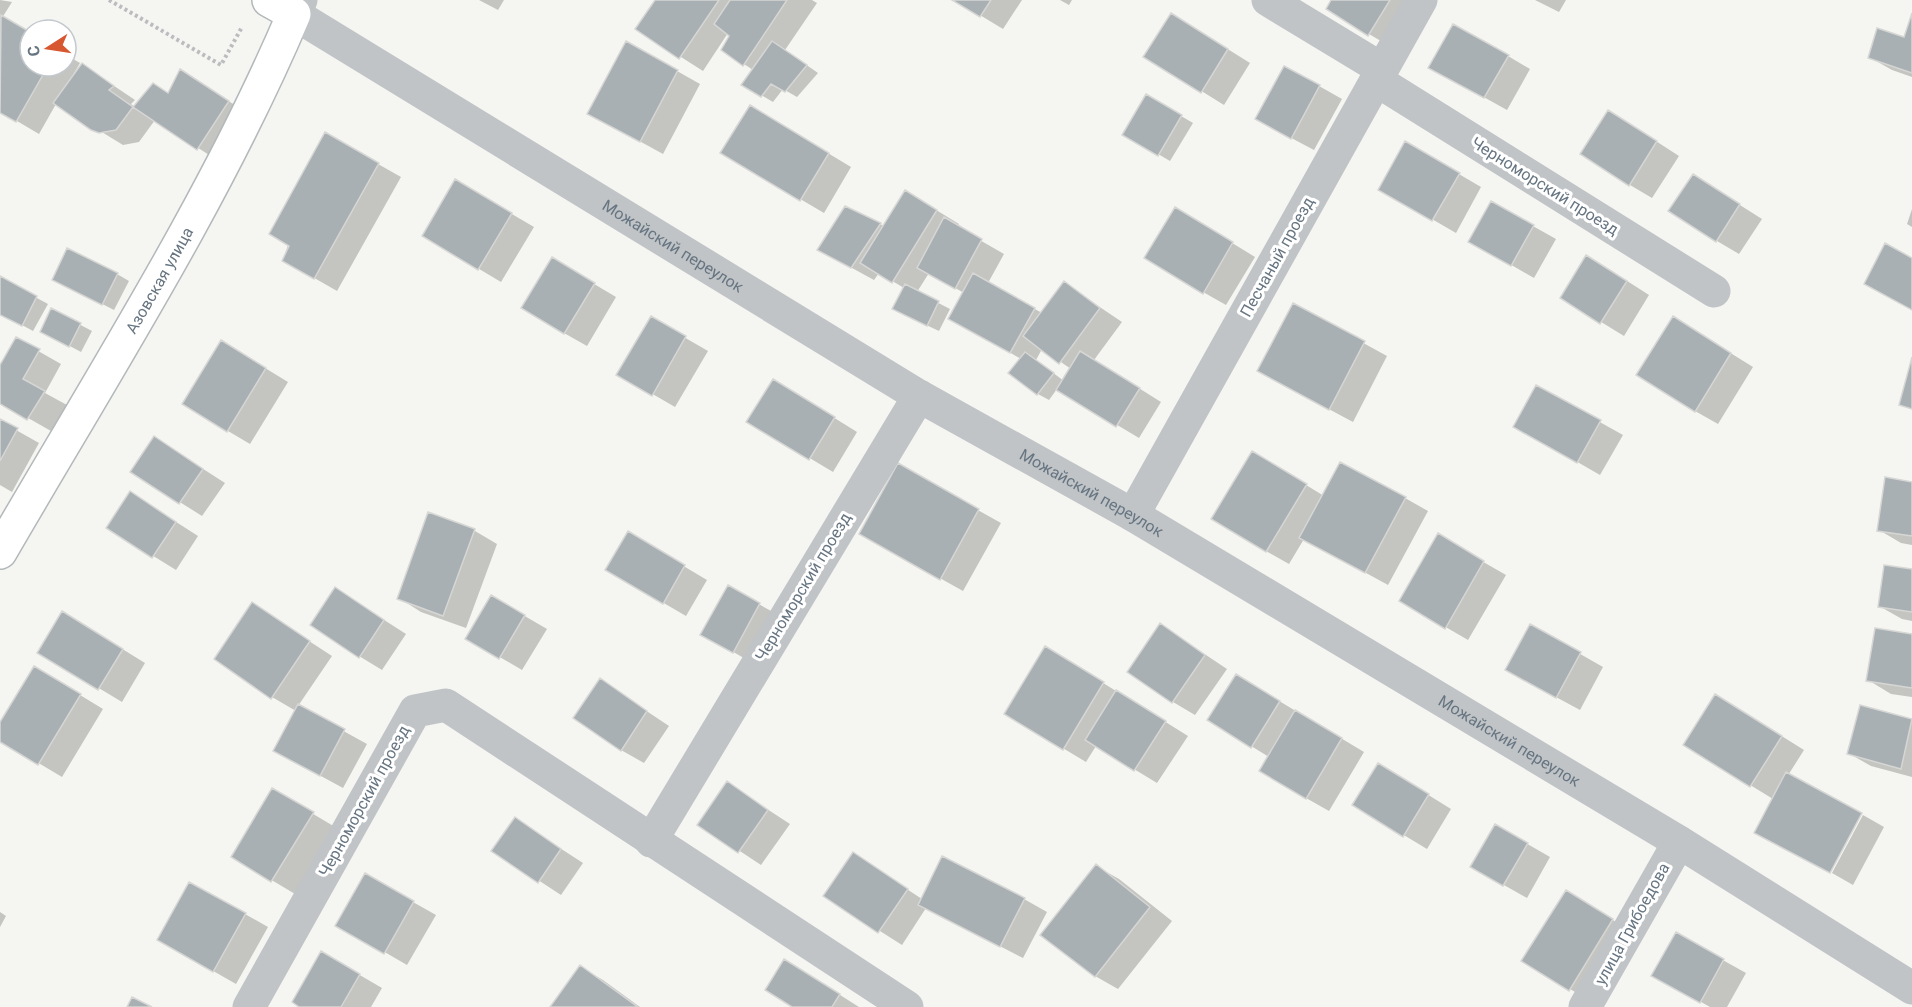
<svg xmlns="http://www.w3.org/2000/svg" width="1912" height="1007" viewBox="0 0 1912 1007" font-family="Roboto,sans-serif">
<rect width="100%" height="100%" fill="#f5f5f2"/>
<!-- shadow -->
<path fill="#0003" fill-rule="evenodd" d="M 0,0 L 12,2 L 2,18 L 30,34 L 30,66 L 66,66 L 66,55 L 80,63 L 73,75 L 74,76 L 83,65 L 135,100 L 131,104 L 135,107 L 169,94 L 180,71 L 251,115 L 220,162 L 155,120 L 139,142 L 123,145 L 56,104 L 39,134 L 0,111 Z
M 479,0 L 504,0 L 498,10 Z
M 657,0 L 812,0 L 817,3 L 785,50 L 818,73 L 797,97 L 783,89 L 773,102 L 743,84 L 753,70 L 723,50 L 731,35 L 728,33 L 703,71 L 637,29 Z
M 955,0 L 1022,0 L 1003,29 Z
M 1060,0 L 1072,0 L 1069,5 Z
M 1333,0 L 1421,0 L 1391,47 L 1369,34 Z
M 1535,0 L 1566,0 L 1559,12 Z
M 1912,17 L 1912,77 L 1892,70 L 1869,57 L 1905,39 Z
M 1194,28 L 1250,63 L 1224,105 L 1145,56 Z
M 1508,56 L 1530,69 L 1507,110 L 1453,80 Z
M 677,71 L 700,84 L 663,154 L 612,126 Z
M 1319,86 L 1342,99 L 1314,150 L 1280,132 Z
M 1147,96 L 1193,123 L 1170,161 L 1124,134 Z
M 773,120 L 851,167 L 824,213 L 722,153 Z
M 1631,125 L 1679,156 L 1652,198 L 1630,185 Z
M 325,134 L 401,177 L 337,291 L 283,260 Z
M 1406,143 L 1481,187 L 1456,233 L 1380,189 Z
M 1694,176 L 1762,219 L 1739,254 L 1717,241 Z
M 456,181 L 534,227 L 501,282 L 424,236 Z
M 1492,203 L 1556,239 L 1534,278 L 1470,241 Z
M 928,205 L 959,224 L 957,227 L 1004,254 L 988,283 L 1042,313 L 1064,283 L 1122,322 L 1094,360 L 1161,402 L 1139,438 L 1057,389 L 1049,400 L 1038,394 L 1021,359 L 950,318 L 964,293 L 929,273 L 917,292 L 950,309 L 939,331 L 905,315 L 904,288 L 879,273 L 874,280 L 841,262 L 880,224 L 884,226 ZM 1042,349 L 1071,369 L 1064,381 L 1036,360 Z
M 1912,209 L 1912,227 L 1907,224 Z
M 1198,222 L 1255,257 L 1226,305 L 1203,292 Z
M 552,259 L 616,297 L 587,346 L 564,333 Z
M 1610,270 L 1649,295 L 1624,336 L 1562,298 Z
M 117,274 L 129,281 L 114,310 L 65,285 Z
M 0,278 L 48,304 L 33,331 L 0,313 Z
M 1294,305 L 1387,356 L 1353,422 L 1282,384 Z
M 52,310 L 92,331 L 81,352 L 53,337 Z
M 651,318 L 708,351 L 675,407 L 618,374 Z
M 1674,318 L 1753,367 L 1718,424 L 1695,411 Z
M 17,339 L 61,364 L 45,393 L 67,405 L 51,431 L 0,402 L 0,368 Z
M 244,355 L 288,382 L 250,444 L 228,431 Z
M 1537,387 L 1623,435 L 1600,475 L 1515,426 Z
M 796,394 L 857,432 L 833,472 L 748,421 Z
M 0,421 L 39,443 L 12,492 L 0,485 Z
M 155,438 L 225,483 L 202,516 L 132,472 Z
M 899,466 L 1001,523 L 963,591 L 861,534 Z
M 1275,466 L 1324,496 L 1405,498 L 1428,511 L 1388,585 L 1304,539 L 1289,564 L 1266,551 Z
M 1912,483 L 1912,545 L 1901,543 L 1879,530 Z
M 131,493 L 198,536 L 176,570 L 108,528 Z
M 429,514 L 475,531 L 497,544 L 466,628 L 421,612 L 399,598 Z
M 628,533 L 707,580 L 686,616 L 607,570 Z
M 1438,536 L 1506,575 L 1468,640 L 1401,601 Z
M 1912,571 L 1912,621 L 1902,619 L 1879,606 Z
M 728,587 L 782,617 L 756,665 L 702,634 Z
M 336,589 L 406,634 L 382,670 L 359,656 Z
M 492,597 L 547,629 L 522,670 L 467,638 Z
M 252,604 L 332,656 L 298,706 L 367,744 L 343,788 L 297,763 L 296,711 L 272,697 Z
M 1161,625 L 1227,669 L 1195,715 L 1173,702 Z
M 85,626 L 145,663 L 122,702 L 39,652 Z
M 1531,626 L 1603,667 L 1580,710 L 1530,683 Z
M 1912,636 L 1912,697 L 1891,694 L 1868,680 Z
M 1068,661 L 1188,736 L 1157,783 L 1096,746 L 1086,762 L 1006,714 Z
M 600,680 L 669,726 L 644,763 L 621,750 Z
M 57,681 L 103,709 L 62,777 L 0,740 L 0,725 Z
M 1259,689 L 1364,752 L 1329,811 L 1306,798 L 1269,757 L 1209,720 Z
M 1861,707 L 1912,720 L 1912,777 L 1871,766 L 1848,753 Z
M 1738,709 L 1804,750 L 1773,799 L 1685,745 Z
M 1401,778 L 1451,809 L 1427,849 L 1354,805 Z
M 727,783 L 790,824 L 761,865 L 699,824 Z
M 273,790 L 335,827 L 295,894 L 233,857 Z
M 1863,815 L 1884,827 L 1853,885 L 1832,873 Z
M 515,819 L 583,863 L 561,895 L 494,851 Z
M 1496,826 L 1550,857 L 1527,898 L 1472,867 Z
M 853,854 L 922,899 L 1024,899 L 1047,912 L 1023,958 L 926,908 L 902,945 L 825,896 Z
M 1096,866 L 1119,879 L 1172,921 L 1118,989 L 1095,976 Z
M 365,875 L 436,915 L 407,965 L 338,925 Z
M 1589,905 L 1635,934 L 1592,1002 L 1570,989 Z
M 0,912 L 6,916 L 0,927 Z
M 245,914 L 268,927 L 236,984 L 159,940 Z
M 1676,934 L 1746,973 L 1727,1007 L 1710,1007 L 1653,975 Z
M 322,953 L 382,988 L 371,1007 L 302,1007 Z
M 580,967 L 603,980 L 640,1007 L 552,1007 Z
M 807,974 L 859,1007 L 795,1007 Z"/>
<!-- building -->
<path fill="#a8b0b4" stroke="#d6d6d4" stroke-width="1.5" d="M 655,0 L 719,0 L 679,59 L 635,29 Z
M 730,0 L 787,0 L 743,66 L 721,50 L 729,36 L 714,24 Z
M 952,0 L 991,0 L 980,17 Z
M 1331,0 L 1390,0 L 1368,36 L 1326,9 Z
M 1171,13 L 1228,49 L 1201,93 L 1143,57 Z
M 1912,13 L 1912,73 L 1868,58 L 1877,28 L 1904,37 Z
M 1,15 L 30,32 L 30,66 L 48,66 L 16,122 L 0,113 Z
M 1453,24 L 1509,55 L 1484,98 L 1428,68 Z
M 626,41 L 678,70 L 640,142 L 587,114 Z
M 772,41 L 807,65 L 785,92 L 771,84 L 761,97 L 741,85 Z
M 82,63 L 114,86 L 109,90 L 133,107 L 116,130 L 99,133 L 91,130 L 53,103 Z
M 1284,66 L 1320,85 L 1291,139 L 1255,119 Z
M 180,69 L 229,101 L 197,150 L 133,107 L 153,83 L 168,93 Z
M 1146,94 L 1182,115 L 1158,156 L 1122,135 Z
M 750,105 L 829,153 L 800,201 L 720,153 Z
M 1608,110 L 1657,141 L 1629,186 L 1580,154 Z
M 325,132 L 379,163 L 314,279 L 282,261 L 289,246 L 269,234 Z
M 1405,141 L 1460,173 L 1432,221 L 1378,190 Z
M 1693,174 L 1740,204 L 1716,242 L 1668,211 Z
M 455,179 L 512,213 L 478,270 L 422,236 Z
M 905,190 L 937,210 L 892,283 L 860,263 Z
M 1491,201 L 1534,225 L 1511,266 L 1468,242 Z
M 845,206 L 881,223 L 851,268 L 817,250 Z
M 1175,207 L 1233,242 L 1203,294 L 1144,258 Z
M 944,217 L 982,239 L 955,289 L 917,268 Z
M 1885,243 L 1912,258 L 1912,310 L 1864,284 Z
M 67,248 L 118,273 L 102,305 L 52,280 Z
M 1586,255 L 1627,281 L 1600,324 L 1560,298 Z
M 552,257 L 595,283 L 564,334 L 521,308 Z
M 973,273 L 1035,308 L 1010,353 L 948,319 Z
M 0,276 L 37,296 L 22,326 L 0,315 Z
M 1064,281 L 1100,308 L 1059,364 L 1023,336 Z
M 905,284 L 939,301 L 927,326 L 892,309 Z
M 1293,303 L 1365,341 L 1329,410 L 1257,371 Z
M 51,308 L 81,323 L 69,347 L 40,332 Z
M 651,316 L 686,336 L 652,396 L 616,375 Z
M 1673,316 L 1731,353 L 1695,412 L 1636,375 Z
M 16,337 L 40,349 L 23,379 L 45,391 L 27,420 L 0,404 L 0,365 Z
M 221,340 L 266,368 L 227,432 L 182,404 Z
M 1080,351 L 1140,388 L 1116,427 L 1056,390 Z
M 1025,352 L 1054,373 L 1037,395 L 1008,373 Z
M 1912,357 L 1912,409 L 1899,405 Z
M 773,379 L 835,417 L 809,460 L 746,422 Z
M 1536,385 L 1601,420 L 1577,463 L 1513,427 Z
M 0,419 L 18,428 L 0,461 Z
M 154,436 L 203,469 L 179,504 L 130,472 Z
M 1252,451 L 1307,484 L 1266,552 L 1211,519 Z
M 1340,462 L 1406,497 L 1365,573 L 1299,538 Z
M 898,463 L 979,509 L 940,580 L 859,534 Z
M 1885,477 L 1912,482 L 1912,536 L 1877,531 Z
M 130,491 L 176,522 L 152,558 L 106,528 Z
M 428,512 L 475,529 L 443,616 L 397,599 Z
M 628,531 L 685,565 L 663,604 L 605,570 Z
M 1438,533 L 1484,561 L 1445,629 L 1399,601 Z
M 1884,565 L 1912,569 L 1912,612 L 1878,607 Z
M 728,585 L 760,603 L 733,653 L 700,635 Z
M 335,587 L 384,620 L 359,658 L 310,625 Z
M 491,595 L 525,615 L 499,659 L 465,639 Z
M 252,602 L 310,641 L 271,699 L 214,659 Z
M 62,611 L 123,649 L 98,690 L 37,653 Z
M 1160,623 L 1205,655 L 1172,703 L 1127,672 Z
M 1530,624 L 1581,652 L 1556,698 L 1505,670 Z
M 1875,628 L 1912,634 L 1912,688 L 1866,681 Z
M 1045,646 L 1104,682 L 1063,750 L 1004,714 Z
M 34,666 L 81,694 L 38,765 L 0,742 L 0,722 Z
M 1236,674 L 1280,701 L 1251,748 L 1207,720 Z
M 600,678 L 647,711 L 621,751 L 573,718 Z
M 1116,690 L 1166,721 L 1134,771 L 1085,740 Z
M 1715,694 L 1782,736 L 1750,787 L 1683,745 Z
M 298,704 L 345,729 L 320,776 L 273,751 Z
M 1860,705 L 1912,719 L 1901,769 L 1847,754 Z
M 1295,710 L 1342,738 L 1306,799 L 1259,771 Z
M 1378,763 L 1429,794 L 1403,837 L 1352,805 Z
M 1786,772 L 1862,813 L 1830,873 L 1754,833 Z
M 727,781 L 768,810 L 738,853 L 697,825 Z
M 272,788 L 314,812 L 271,882 L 231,857 Z
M 515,817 L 561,849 L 538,883 L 491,851 Z
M 1495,824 L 1528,843 L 1503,886 L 1470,867 Z
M 853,852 L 908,889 L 878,933 L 823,896 Z
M 942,856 L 1025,898 L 1000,947 L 918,905 Z
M 1096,864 L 1150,907 L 1095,977 L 1040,935 Z
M 365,873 L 414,901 L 384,954 L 335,926 Z
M 189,882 L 246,913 L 213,972 L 157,940 Z
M 1566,890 L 1613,919 L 1569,991 L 1521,961 Z
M 1676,932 L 1724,959 L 1700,1003 L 1651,976 Z
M 321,951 L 360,974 L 341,1007 L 299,1007 L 292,1002 Z
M 784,959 L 840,994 L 832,1007 L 792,1007 L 765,990 Z
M 580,965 L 638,1007 L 550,1007 Z
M 132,997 L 152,1007 L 127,1007 Z"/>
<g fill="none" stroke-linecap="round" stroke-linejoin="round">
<defs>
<g id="secondary">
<path id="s2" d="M 0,552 C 102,376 214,202 294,14 L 269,0"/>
</g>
</defs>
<!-- secondary casing -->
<use href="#secondary" stroke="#b3b8bb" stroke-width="36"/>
<!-- path -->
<path stroke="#babcbe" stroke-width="4" stroke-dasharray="3 3" stroke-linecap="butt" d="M 109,0 L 221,65 L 242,27"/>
<!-- street -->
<g stroke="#c0c4c7" stroke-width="33">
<path id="s1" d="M 301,0 L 294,14 L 919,396 L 1133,515 L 1679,842 L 1912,988"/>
<path d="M 1268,0 L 1382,69"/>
<path d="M 1376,80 L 1714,291"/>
<path d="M 1133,515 L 1421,0"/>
<path d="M 651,841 L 919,396"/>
<path d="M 249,1007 L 415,711 L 446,705 L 907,1007"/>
<path d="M 1585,1007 L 1679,842"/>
</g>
<!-- secondary -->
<use href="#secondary" stroke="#fff" stroke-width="33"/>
</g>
<g text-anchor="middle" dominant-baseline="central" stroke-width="6" stroke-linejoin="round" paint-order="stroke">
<!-- street labels -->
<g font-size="16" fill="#667581" stroke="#fff">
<text transform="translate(1545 186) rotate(32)">Черноморский проезд</text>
<text stroke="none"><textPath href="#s1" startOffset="460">Можайский переулок</textPath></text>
<text transform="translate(1277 257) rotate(-61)">Песчаный проезд</text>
<text stroke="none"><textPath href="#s2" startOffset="315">Азовская улица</textPath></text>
<text stroke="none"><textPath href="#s1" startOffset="946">Можайский переулок</textPath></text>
<text transform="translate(803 587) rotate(-59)">Черноморский проезд</text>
<text stroke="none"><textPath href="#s1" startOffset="1432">Можайский переулок</textPath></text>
<text transform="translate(364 801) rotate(-61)">Черноморский проезд</text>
<text transform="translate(1632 924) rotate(-61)">улица Грибоедова</text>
</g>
</g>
<!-- north arrow -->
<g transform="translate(48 48) rotate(258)"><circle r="28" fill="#ffffff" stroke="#c2c8cd" stroke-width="1.5"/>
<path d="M0-4.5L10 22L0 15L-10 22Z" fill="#d75730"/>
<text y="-9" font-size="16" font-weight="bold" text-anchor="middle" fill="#667581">С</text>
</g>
</svg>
